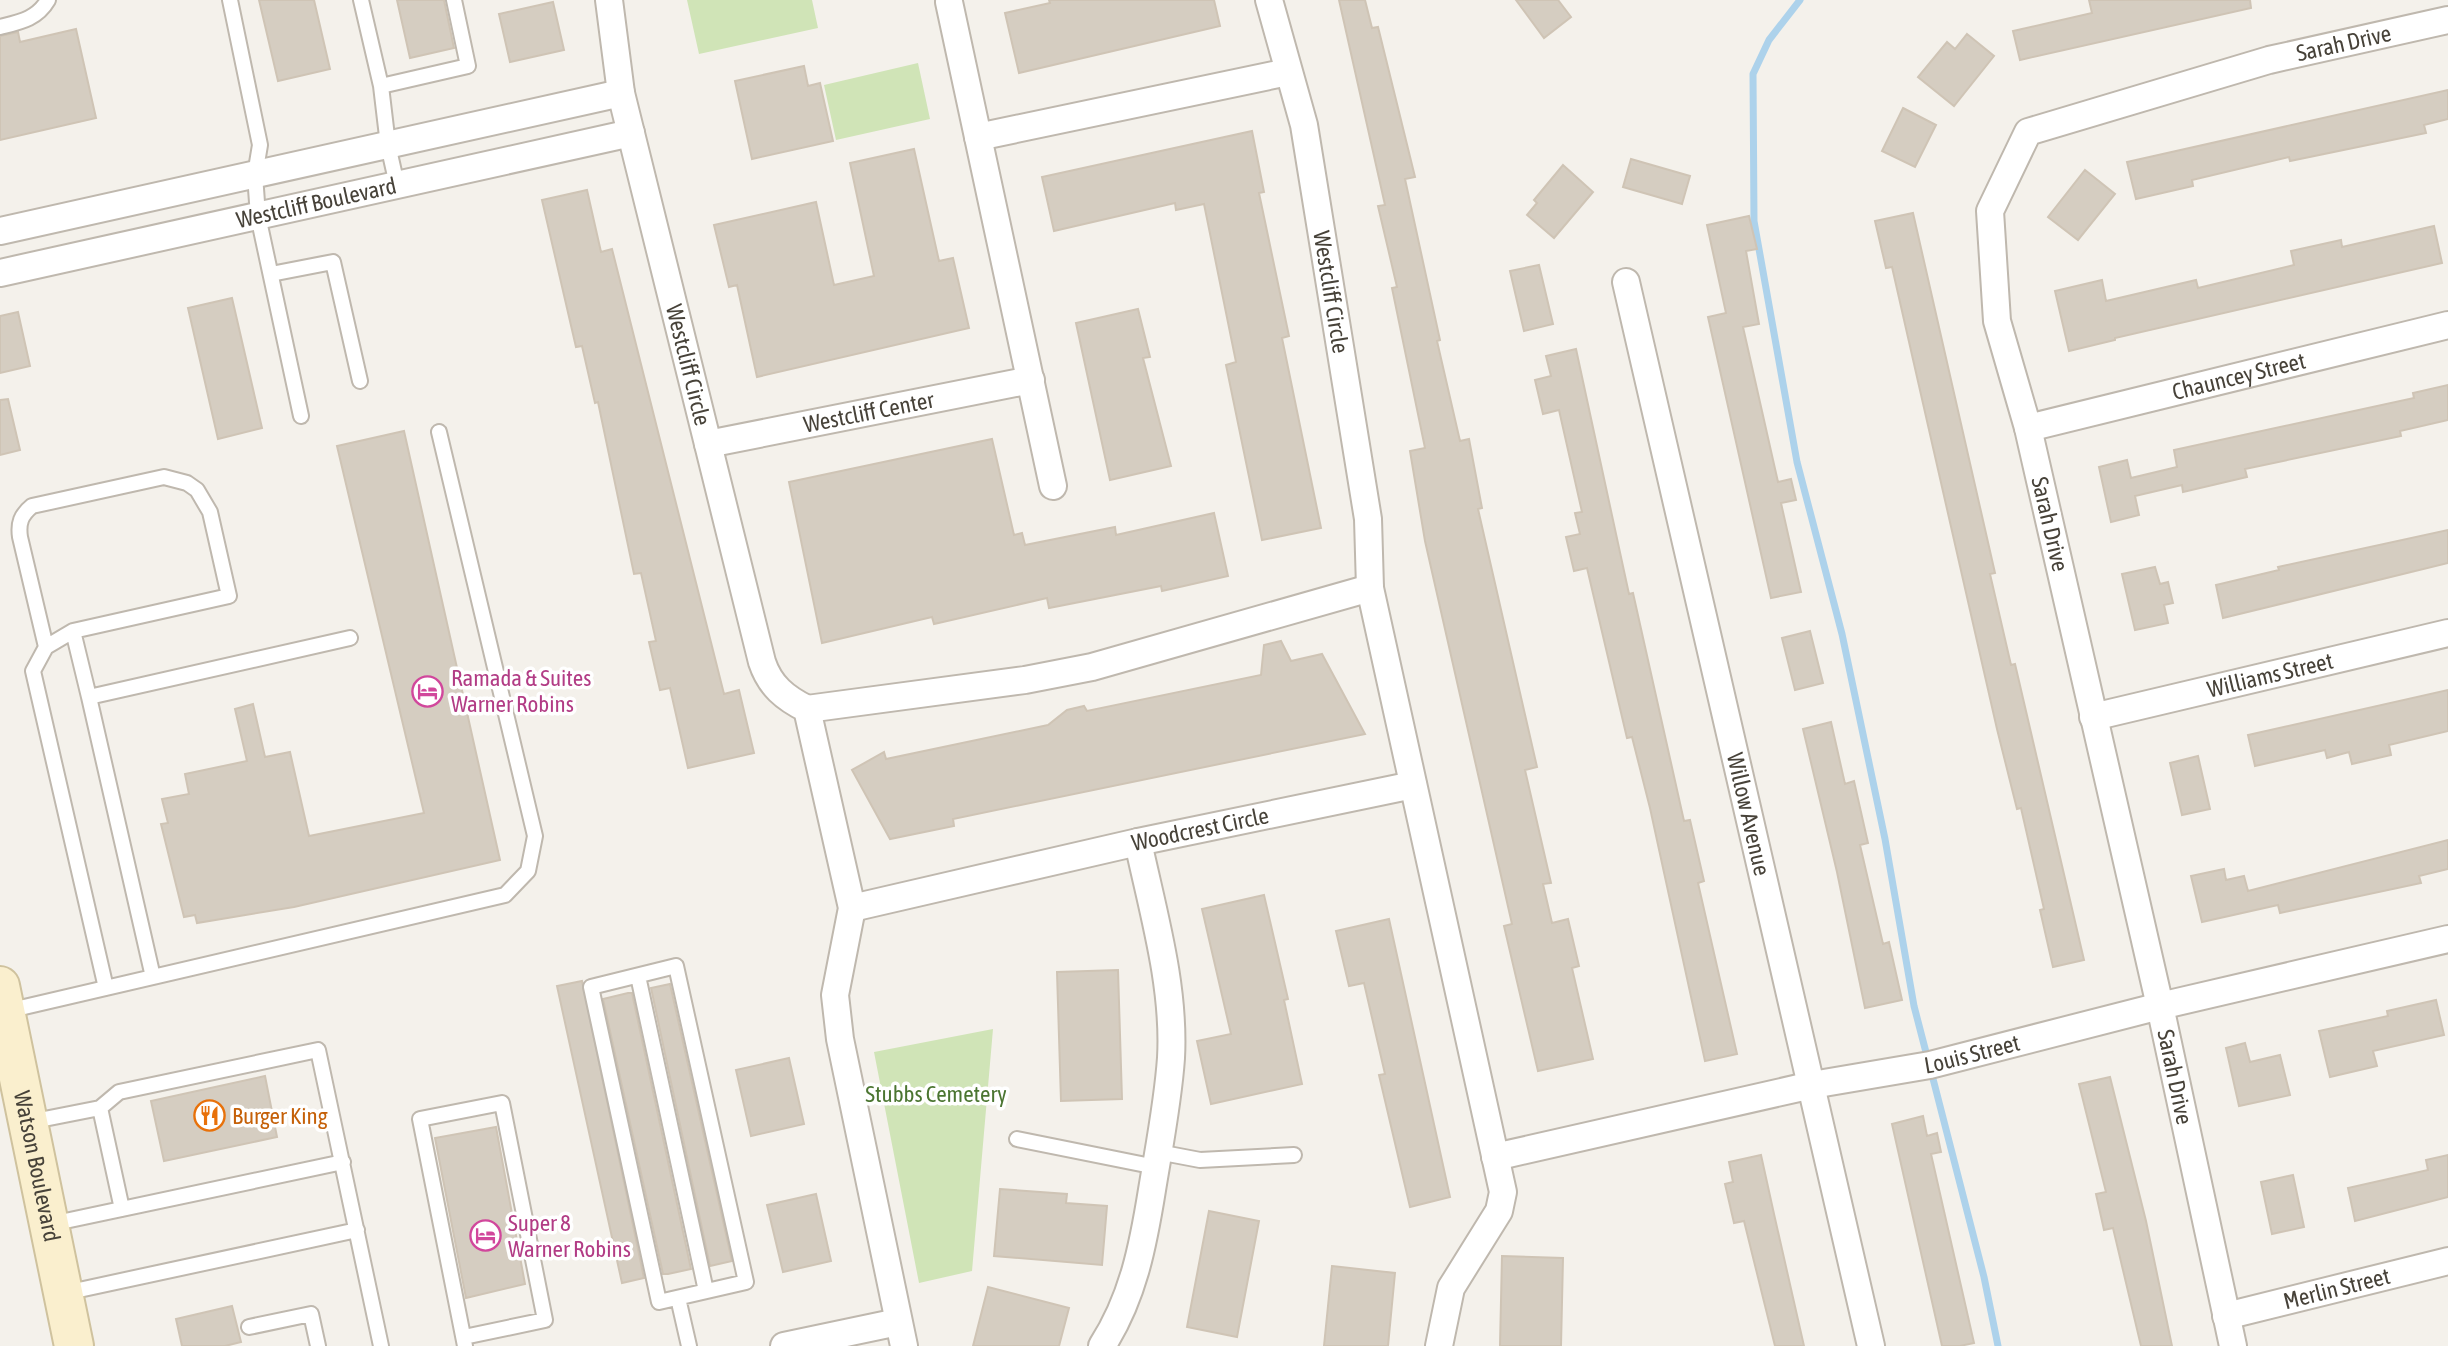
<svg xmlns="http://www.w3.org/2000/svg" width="2448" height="1346" viewBox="0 0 2448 1346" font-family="'Asap Condensed',sans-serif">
<rect width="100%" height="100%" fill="#f4f1eb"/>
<!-- green -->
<path fill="#d0e4b7" d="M 687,0 L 812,0 L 818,28 L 699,54 Z
M 918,63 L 930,119 L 836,140 L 824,85 Z
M 993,1029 L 972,1271 L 919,1283 L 874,1052 Z"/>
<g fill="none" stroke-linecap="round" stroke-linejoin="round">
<!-- stream -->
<path stroke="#add2eb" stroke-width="7" d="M 1800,0 L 1769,40 L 1753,74 L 1754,221 L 1797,462 L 1842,634 L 1885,839 L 1914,1006 L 1928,1060
M 1931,1071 L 1984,1277 L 1998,1346"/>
</g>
<!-- building -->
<path fill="#d5cdc1" stroke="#cfc4b5" stroke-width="2" d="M 259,0 L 314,0 L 330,69 L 278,81 Z
M 397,0 L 444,0 L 454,48 L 410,58 Z
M 1049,0 L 1214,0 L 1220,26 L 1019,73 L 1005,13 L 1050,3 Z
M 1339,0 L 1365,0 L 1372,28 L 1378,27 L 1400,116 L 1415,177 L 1405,179 L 1440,340 L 1437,341 L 1460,441 L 1469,439 L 1482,508 L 1478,509 L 1537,767 L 1525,770 L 1551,883 L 1543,884 L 1552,923 L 1568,919 L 1579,966 L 1572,968 L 1593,1059 L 1538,1071 L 1504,926 L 1512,924 L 1425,541 L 1410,451 L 1425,448 L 1392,288 L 1397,287 L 1378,206 L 1385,205 Z
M 1516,0 L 1558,0 L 1571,17 L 1544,38 Z
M 2089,0 L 2250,0 L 2251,8 L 2020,60 L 2013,31 L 2092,13 Z
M 553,2 L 564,50 L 510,62 L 499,14 Z
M 76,29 L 96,118 L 0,140 L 0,36 L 18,32 L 20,42 Z
M 1967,34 L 1994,56 L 1954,106 L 1918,77 L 1947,42 L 1955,49 Z
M 804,66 L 808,86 L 820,83 L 833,141 L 752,159 L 735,81 Z
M 2448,90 L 2448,119 L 2424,125 L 2426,133 L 2290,161 L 2289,157 L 2192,180 L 2193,186 L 2136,199 L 2127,162 Z
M 1903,108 L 1936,125 L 1915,167 L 1882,151 Z
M 1252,131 L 1264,192 L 1259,193 L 1289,336 L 1282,338 L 1321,528 L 1262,540 L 1226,365 L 1236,362 L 1204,204 L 1176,210 L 1175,203 L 1054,231 L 1042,177 Z
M 914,149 L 939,261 L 953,258 L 969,328 L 757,377 L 737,285 L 729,287 L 714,225 L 816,202 L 834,285 L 874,276 L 850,163 Z
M 1631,159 L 1690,176 L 1682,204 L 1623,187 Z
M 1563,165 L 1593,192 L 1554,238 L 1527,215 L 1537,203 L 1534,200 Z
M 2085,170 L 2115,194 L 2078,240 L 2048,217 Z
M 587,190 L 601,252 L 612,249 L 724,694 L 739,690 L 754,753 L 688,768 L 670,688 L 660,690 L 649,642 L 656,641 L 641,573 L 634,574 L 598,402 L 595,403 L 582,346 L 576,347 L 542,200 Z
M 1913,213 L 1995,573 L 1990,574 L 2011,665 L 2015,664 L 2084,960 L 2053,967 L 2040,910 L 2044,909 L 2021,808 L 2017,809 L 1997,729 L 1892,267 L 1886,268 L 1875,221 Z
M 1749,216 L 1757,249 L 1746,251 L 1759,324 L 1743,327 L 1778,482 L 1791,479 L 1796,500 L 1781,503 L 1801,592 L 1771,598 L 1708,317 L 1726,313 L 1707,225 Z
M 2434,226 L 2442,263 L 2115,338 L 2115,340 L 2069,351 L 2055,291 L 2102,280 L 2106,301 L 2196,280 L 2198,288 L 2294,265 L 2291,251 L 2341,240 L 2342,247 Z
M 1539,265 L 1553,324 L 1524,331 L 1510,271 Z
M 232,298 L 262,428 L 218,439 L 188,308 Z
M 1138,309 L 1150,357 L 1143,358 L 1171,466 L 1110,480 L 1076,323 Z
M 18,312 L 30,366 L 0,373 L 0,316 Z
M 1576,349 L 1629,594 L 1633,593 L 1684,821 L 1690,820 L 1704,881 L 1698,883 L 1737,1054 L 1705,1061 L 1650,808 L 1632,737 L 1627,738 L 1587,568 L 1574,571 L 1566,537 L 1580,534 L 1575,513 L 1582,512 L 1559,410 L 1543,414 L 1535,380 L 1551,376 L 1546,356 Z
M 2448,385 L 2448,420 L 2400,431 L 2401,436 L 2245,469 L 2247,477 L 2183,492 L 2182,485 L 2135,496 L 2139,515 L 2111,522 L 2099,467 L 2127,460 L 2131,478 L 2177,467 L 2174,450 L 2414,398 L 2413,393 Z
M 8,399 L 20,450 L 0,455 L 0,400 Z
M 404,431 L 500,860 L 294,907 L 197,923 L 195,915 L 184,917 L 161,824 L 168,823 L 162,799 L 189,794 L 185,774 L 247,761 L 235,709 L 253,704 L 265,757 L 290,752 L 309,836 L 424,813 L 337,446 Z
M 992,439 L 1014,535 L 1022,533 L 1025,545 L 1115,527 L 1116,535 L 1214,513 L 1228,576 L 1162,591 L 1161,586 L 1049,608 L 1047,598 L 934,624 L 932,617 L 822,643 L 789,482 Z
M 2448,530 L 2448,563 L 2223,618 L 2216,585 L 2279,570 L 2278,567 Z
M 2155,567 L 2160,584 L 2168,582 L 2173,603 L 2164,605 L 2168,623 L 2135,630 L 2122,574 Z
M 1810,631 L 1823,683 L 1795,690 L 1782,638 Z
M 1281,641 L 1291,661 L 1322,654 L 1365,734 L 953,819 L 954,826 L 890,839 L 852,770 L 884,752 L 886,759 L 1048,725 L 1067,710 L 1084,706 L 1087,711 L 1261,675 L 1264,645 Z
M 2448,690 L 2448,731 L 2389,745 L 2391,755 L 2352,764 L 2349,752 L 2327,758 L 2325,750 L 2255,766 L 2248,735 Z
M 1831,722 L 1845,784 L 1854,781 L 1868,843 L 1860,845 L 1883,944 L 1889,942 L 1902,1000 L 1865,1008 L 1837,872 L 1803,729 Z
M 2198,756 L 2210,809 L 2182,815 L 2170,763 Z
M 2448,840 L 2448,869 L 2419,876 L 2421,883 L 2280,913 L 2278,905 L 2202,922 L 2191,876 L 2224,869 L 2226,880 L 2244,876 L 2248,891 Z
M 1264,895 L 1288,999 L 1284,1000 L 1302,1084 L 1211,1104 L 1197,1041 L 1231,1034 L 1202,909 Z
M 1389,919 L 1450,1197 L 1410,1207 L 1379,1075 L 1385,1074 L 1364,983 L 1349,986 L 1336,931 Z
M 1118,970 L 1122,1099 L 1061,1101 L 1057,972 Z
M 582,981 L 644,1278 L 622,1283 L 557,986 Z
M 670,984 L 732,1261 L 710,1266 L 651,988 Z
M 628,993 L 632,993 L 691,1269 L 668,1274 L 663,1274 L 603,999 Z
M 2436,1000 L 2444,1035 L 2373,1051 L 2377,1066 L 2330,1077 L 2319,1031 L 2388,1016 L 2387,1011 Z
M 2245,1043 L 2250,1062 L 2280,1055 L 2290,1095 L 2239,1106 L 2226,1048 Z
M 789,1058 L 804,1124 L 751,1136 L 736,1070 Z
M 265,1076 L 277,1137 L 164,1161 L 151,1101 Z
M 2110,1077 L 2146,1221 L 2172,1346 L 2141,1346 L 2113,1228 L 2104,1230 L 2096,1194 L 2106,1192 L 2079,1084 Z
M 1923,1116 L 1927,1136 L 1937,1133 L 1941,1152 L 1931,1154 L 1974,1343 L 1960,1346 L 1942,1346 L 1892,1124 Z
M 496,1127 L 525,1284 L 466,1298 L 435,1138 Z
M 1761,1155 L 1774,1214 L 1804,1346 L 1775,1346 L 1744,1221 L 1734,1223 L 1725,1184 L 1733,1182 L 1729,1162 Z
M 2448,1155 L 2448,1197 L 2355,1221 L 2348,1188 L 2428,1170 L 2426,1160 Z
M 2293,1175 L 2304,1227 L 2272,1234 L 2261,1182 Z
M 1000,1189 L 1067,1194 L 1066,1203 L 1107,1206 L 1102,1265 L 994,1256 Z
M 816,1194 L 831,1261 L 783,1272 L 767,1205 Z
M 1209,1211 L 1259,1221 L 1237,1337 L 1187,1327 Z
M 1502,1256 L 1563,1258 L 1561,1346 L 1500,1346 Z
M 1332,1266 L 1395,1273 L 1388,1346 L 1324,1346 Z
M 988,1287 L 1069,1308 L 1059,1346 L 973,1346 Z
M 232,1306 L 241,1342 L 225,1346 L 182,1346 L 176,1319 Z"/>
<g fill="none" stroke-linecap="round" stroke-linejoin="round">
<defs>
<path id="service" d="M 230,0 L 260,145 L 255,175 L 258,216 L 301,416
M 361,0 L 381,86 L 388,145 L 397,185
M 0,27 C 20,22 37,19 48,0
M 381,86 L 468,66 L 454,0
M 271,274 L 333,262 L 360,381
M 46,647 L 20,537 C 18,523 21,515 32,506 L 164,477 L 187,483 L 197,490 L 210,512 L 229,596 L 73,631
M 89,697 L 73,631 L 46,647 L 33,671 L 106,988
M 676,966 L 746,1282 L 659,1302 L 591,987 Z
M 638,976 L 706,1291
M 153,977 L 89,697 L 350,638
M 7,1011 L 505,895 L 528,871 L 535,836 L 439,432
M 100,1108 L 122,1209
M 29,1122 L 100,1108 L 119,1092 L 318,1050 L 381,1346
M 1017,1139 L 1156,1167
M 1158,1152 L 1200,1160 L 1294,1155
M 51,1224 L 343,1162
M 65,1293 L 357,1230
M 678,1298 L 689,1346
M 249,1327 L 311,1314 L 318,1346
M 464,1337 L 545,1320 L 502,1103 L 420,1119 L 465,1346"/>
<g id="minor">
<path id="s1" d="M 609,0 L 621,93 L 762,662 C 770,686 785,698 807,709 L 852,908 L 835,995 L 840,1039 L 904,1346"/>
<path id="s2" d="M 1269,0 L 1304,125 L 1368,519 L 1370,588 L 1503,1192 L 1499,1211 L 1451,1288 L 1439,1346"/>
<path d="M 949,2 L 1053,486"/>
<path d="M 978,137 L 1288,72"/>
<path d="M 0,231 L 621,93"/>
<path id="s3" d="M 0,273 L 631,133"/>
<path id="s4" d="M 1626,282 L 1871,1346"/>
<path id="s5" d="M 2028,428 L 2448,325"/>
<path id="s6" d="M 708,444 L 1031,380"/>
<path d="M 807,709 L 1025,680 L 1092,667 L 1370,588"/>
<path id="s7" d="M 2093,717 L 2448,633"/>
<path id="s8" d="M 852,908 L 1138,842 L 1413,785"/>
<path id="s9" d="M 1495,1157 L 1812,1085 L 1930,1065 L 2160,1006 L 2448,939"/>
<path id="s10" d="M 2226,1316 L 2448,1261"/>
<path d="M 784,1346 L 898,1322"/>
<path d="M 1102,1346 C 1133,1298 1143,1246 1152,1190 C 1159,1147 1168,1102 1171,1058 C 1175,986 1153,912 1138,842"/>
<path id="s11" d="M 2233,1346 L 2160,1006 L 2028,428 L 1997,321 L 1990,211 L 2028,132 L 2269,60 L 2448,20"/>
</g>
<g id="secondary">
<path id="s12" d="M 0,986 L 74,1346"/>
</g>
</defs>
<!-- service casing -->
<use href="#service" stroke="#bfb8ae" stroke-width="18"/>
<!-- minor casing -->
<use href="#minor" stroke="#bfb8ae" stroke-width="30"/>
<!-- secondary casing -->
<use href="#secondary" stroke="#cfc29e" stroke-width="42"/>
<!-- service -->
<use href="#service" stroke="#fff" stroke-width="14"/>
<!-- minor -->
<use href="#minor" stroke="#fff" stroke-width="26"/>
<!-- secondary -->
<use href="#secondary" stroke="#faefce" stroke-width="38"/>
</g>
<!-- icons -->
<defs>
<symbol id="hotel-ring" viewBox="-11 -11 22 22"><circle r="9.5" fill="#fff" stroke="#d1479c" stroke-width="1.5"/><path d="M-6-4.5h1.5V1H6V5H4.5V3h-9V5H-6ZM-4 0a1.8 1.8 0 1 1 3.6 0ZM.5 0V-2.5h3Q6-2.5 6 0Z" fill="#d1479c"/></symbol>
<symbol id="restaurant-ring" viewBox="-11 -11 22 22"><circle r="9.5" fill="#fff" stroke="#e8710a" stroke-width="1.5"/><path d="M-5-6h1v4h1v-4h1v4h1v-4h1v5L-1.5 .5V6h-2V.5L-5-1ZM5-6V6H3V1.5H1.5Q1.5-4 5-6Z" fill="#e8710a"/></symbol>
</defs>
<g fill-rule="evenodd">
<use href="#hotel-ring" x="410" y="674" width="35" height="35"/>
<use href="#restaurant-ring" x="192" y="1098" width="35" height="35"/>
<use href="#hotel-ring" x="468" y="1218" width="35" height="35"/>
</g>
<g text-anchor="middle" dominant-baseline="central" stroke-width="7" stroke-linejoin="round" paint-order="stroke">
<!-- street labels -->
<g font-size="23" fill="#474239" stroke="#fff">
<text stroke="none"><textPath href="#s11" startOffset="1578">Sarah Drive</textPath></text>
<text stroke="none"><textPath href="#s3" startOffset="324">Westcliff Boulevard</textPath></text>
<text stroke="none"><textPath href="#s2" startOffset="299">Westcliff Circle</textPath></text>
<text stroke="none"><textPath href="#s1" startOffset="374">Westcliff Circle</textPath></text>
<text stroke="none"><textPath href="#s5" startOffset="217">Chauncey Street</textPath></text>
<text stroke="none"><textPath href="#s6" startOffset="164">Westcliff Center</textPath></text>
<text transform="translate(2050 524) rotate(77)">Sarah Drive</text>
<text stroke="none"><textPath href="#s7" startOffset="182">Williams Street</textPath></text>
<text stroke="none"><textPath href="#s4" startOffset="546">Willow Avenue</textPath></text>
<text stroke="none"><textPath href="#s8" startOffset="357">Woodcrest Circle</textPath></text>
<text stroke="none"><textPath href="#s9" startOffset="488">Louis Street</textPath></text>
<text transform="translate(2175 1077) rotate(78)">Sarah Drive</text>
<text stroke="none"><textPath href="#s12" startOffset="184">Watson Boulevard</textPath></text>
<text stroke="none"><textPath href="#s10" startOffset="114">Merlin Street</textPath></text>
</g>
<!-- hotel labels -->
<g font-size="23" fill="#b23c85" stroke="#fff" text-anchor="start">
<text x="451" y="678">Ramada &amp; Suites<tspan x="451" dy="26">Warner Robins</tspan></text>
<text x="508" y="1223">Super 8<tspan x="508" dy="26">Warner Robins</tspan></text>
</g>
<!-- park labels -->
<g font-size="23" fill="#4b7531" stroke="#fff">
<text x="936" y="1094">Stubbs Cemetery</text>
</g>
<!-- food labels -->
<g font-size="23" fill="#c56008" stroke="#fff" text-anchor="start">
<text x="232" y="1116">Burger King</text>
</g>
</g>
</svg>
